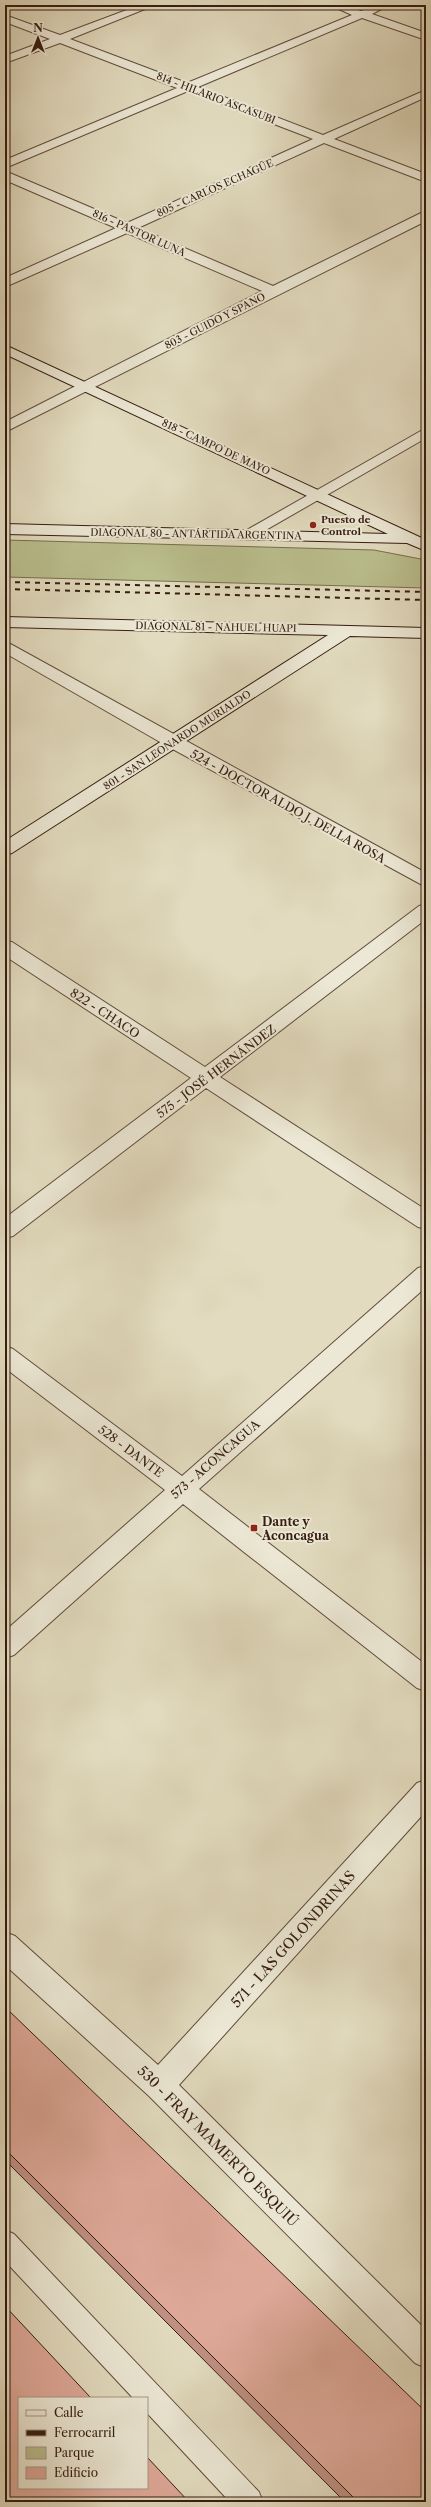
<svg xmlns="http://www.w3.org/2000/svg" width="431" height="2507" viewBox="0 0 431 2507" font-family="'Libre Caslon Text',serif">
<rect width="100%" height="100%" fill="#e2dbbf"/>
<filter id="stains"><feTurbulence type="fractalNoise" baseFrequency=".005" numOctaves="4"/><feColorMatrix values="0 0 0 0 .2 0 0 0 0 .09 0 0 0 0 .02 0 0 0 .5 -.17"/></filter>
<radialGradient id="worn" r=".72"><stop offset=".6" stop-color="#630" stop-opacity="0"/><stop offset="1" stop-color="#630" stop-opacity=".3"/></radialGradient>
<!-- green -->
<path fill="#babe8d" stroke="#786e4e" d="M 5,540 L 374,550 L 426,560 L 426,588 L 5,577 Z"/>
<g fill="none" stroke-linecap="round" stroke-linejoin="round">
<defs>
<path id="lane" d="M 5,2230 L 14,2234 L 259,2492 L 263,2502 L 230,2502 L 147,2413 L 147,2398 L 133,2398 L 5,2261 Z"/>
<path id="street" d="M 140,5 L 155,5 L 70,39 L 187,83 L 352,15 L 330,5 L 345,5 L 361,11 L 375,5 L 389,5 L 372,14 L 426,33 L 426,40 L 362,18 L 198,87 L 323,135 L 426,90 L 426,97 L 334,139 L 426,174 L 426,182 L 324,143 L 138,228 L 273,286 L 421,213 L 426,212 L 426,221 L 5,432 L 5,422 L 262,291 L 127,233 L 5,287 L 5,278 L 116,228 L 5,180 L 5,171 L 127,223 L 313,139 L 188,91 L 5,168 L 5,160 L 177,88 L 60,43 L 5,63 L 5,56 L 50,39 L 5,22 L 5,15 L 60,35 Z
M 426,428 L 426,438 L 252,538 L 240,538 L 238,535 Z
M 5,641 L 426,873 L 426,887 L 167,746 L 5,653 Z
M 426,904 L 426,919 L 220,1077 L 426,1210 L 426,1229 L 418,1227 L 206,1088 L 13,1236 L 5,1238 L 5,1218 L 191,1078 L 5,956 L 5,941 L 12,942 L 205,1067 L 419,906 Z
M 426,1266 L 426,1287 L 199,1489 L 426,1665 L 426,1691 L 417,1688 L 183,1504 L 14,1655 L 5,1658 L 5,1631 L 165,1490 L 5,1368 L 5,1346 L 13,1349 L 182,1476 L 418,1268 Z
M 426,1780 L 426,1811 L 179,2085 L 426,2330 L 426,2368 L 415,2363 L 149,2096 L 5,1965 L 5,1932 L 15,1936 L 158,2065 L 417,1783 Z"/>
<path id="secondary" d="M 5,345 L 426,540 L 426,551 L 407,543 L 5,534 L 5,524 L 388,534 L 5,354 Z
M 5,617 L 426,628 L 426,638 L 350,636 L 12,853 L 5,855 L 5,841 L 328,635 L 5,627 Z"/>
</defs>
<!-- lane casing -->
<use href="#lane" stroke="#604c3c" stroke-width="2"/>
<!-- street casing -->
<use href="#street" stroke="#604c3c" stroke-width="2"/>
<!-- secondary casing -->
<use href="#secondary" stroke="#351d10" stroke-width="2"/>
<!-- lane -->
<use href="#lane" fill="#ece8d5" fill-rule="evenodd"/>
<!-- street -->
<use href="#street" fill="#ece8d5" fill-rule="evenodd"/>
<!-- secondary -->
<use href="#secondary" fill="#ece8d5" fill-rule="evenodd"/>
<!-- rail -->
<path stroke="#351d10" stroke-width="2" stroke-dasharray="5 5" stroke-linecap="butt" d="M 5,582 L 426,592
M 5,589 L 426,600"/>
</g>
<!-- wall -->
<path fill="#bf9083" stroke="#351d10" d="M 5,2007 L 426,2502 L 345,2502 L 5,2160 Z"/>
<!-- building -->
<path fill="#dea898" stroke="#351d10" d="M 5,2007 L 426,2412 L 426,2502 L 358,2502 L 5,2149 Z
M 5,2306 L 91,2398 L 19,2398 L 19,2488 L 147,2488 L 147,2457 L 189,2502 L 5,2502 Z"/>
<!-- markers -->
<g fill="#8f2418" stroke="#ece8d5" stroke-width="1.5">
<circle cx="313" cy="525" r="4"/>
<rect x="250" y="1524" width="8" height="8" rx="2"/>
</g>
<g text-anchor="middle" dominant-baseline="central" stroke-width="4" stroke-linejoin="round" paint-order="stroke">
<!-- far-street labels -->
<g font-size="10" fill="#351d10" stroke="#ece8d5">
<text transform="translate(216 98) rotate(21)">814 - HILARIO ASCASUBI</text>
<text transform="translate(215 188) rotate(-24)">805 - CARLOS ECHAGÜE</text>
<text transform="translate(139 233) rotate(24)">816 - PASTOR LUNA</text>
<text transform="translate(215 321) rotate(-27)">803 - GUIDO Y SPANO</text>
<text transform="translate(216 447) rotate(25)">818 - CAMPO DE MAYO</text>
<text transform="translate(196 534) rotate(1)">DIAGONAL 80 - ANTÁRTIDA ARGENTINA</text>
<text transform="translate(216 627) rotate(1)">DIAGONAL 81 - NAHUEL HUAPI</text>
<text transform="translate(177 740) rotate(-33)">801 - SAN LEONARDO MURIALDO</text>
</g>
<!-- far-poi labels -->
<g font-size="10" font-weight="bold" fill="#351d10" stroke="#ece8d5" text-anchor="start">
<text x="321" y="519">Puesto de<tspan x="321" dy="12">Control</tspan></text>
</g>
<!-- street labels -->
<g font-size="12" fill="#351d10" stroke="#ece8d5">
<text transform="translate(288 806) rotate(29)">524 - DOCTOR ALDO J. DELLA ROSA</text>
<text transform="translate(105 1013) rotate(33)">822 - CHACO</text>
<text transform="translate(216 1071) rotate(-37)">575 - JOSÉ HERNÁNDEZ</text>
<text transform="translate(131 1451) rotate(37)">528 - DANTE</text>
<text transform="translate(215 1459) rotate(-41)">573 - ACONCAGUA</text>
</g>
<!-- poi labels -->
<g font-size="12" font-weight="bold" fill="#351d10" stroke="#ece8d5" text-anchor="start">
<text x="262" y="1521">Dante y<tspan x="262" dy="14">Aconcagua</tspan></text>
</g>
<!-- near-street labels -->
<g font-size="14" fill="#351d10" stroke="#ece8d5">
<text transform="translate(293 1939) rotate(-48)">571 - LAS GOLONDRINAS</text>
<text transform="translate(218 2146) rotate(45)">530 - FRAY MAMERTO ESQUIÚ</text>
</g>
</g>
<!-- margin -->
<rect width="431" height="2507" fill="none" stroke="#e2dbbf" stroke-width="20"/>
<rect x="6" y="6" width="419" height="2495" fill="none" stroke="#351d10" stroke-width="2"/>
<rect x="10" y="10" width="411" height="2487" fill="none" stroke="#351d10"/>
<!-- legend -->
<rect x="18" y="2397" width="130" height="92" fill="#ece8d5" stroke="#a39786"/>
<rect x="26" y="2410" width="20" height="6" fill="#ece8d5" stroke="#a39786"/>
<text x="54" y="2417" font-size="12" fill="#351d10">Calle</text>
<rect x="26" y="2430" width="20" height="6" fill="#351d10" stroke="#a39786"/>
<text x="54" y="2437" font-size="12" fill="#351d10">Ferrocarril</text>
<rect x="26" y="2447" width="20" height="12" fill="#babe8d" stroke="#a39786"/>
<text x="54" y="2457" font-size="12" fill="#351d10">Parque</text>
<rect x="26" y="2467" width="20" height="12" fill="#dea898" stroke="#a39786"/>
<text x="54" y="2477" font-size="12" fill="#351d10">Edificio</text>
<!-- north arrow -->
<g transform="translate(38 38)" stroke="#ece8d5" stroke-width="3" paint-order="stroke">
<path d="M0-3L7 15L0 10L-7 15Z" fill="#351d10"/>
<text y="-6" font-size="11" font-weight="bold" text-anchor="middle" fill="#351d10">N</text>
</g>
<rect width="100%" height="100%" filter="url(#stains)"/>
<rect width="100%" height="100%" fill="url(#worn)"/>
</svg>
